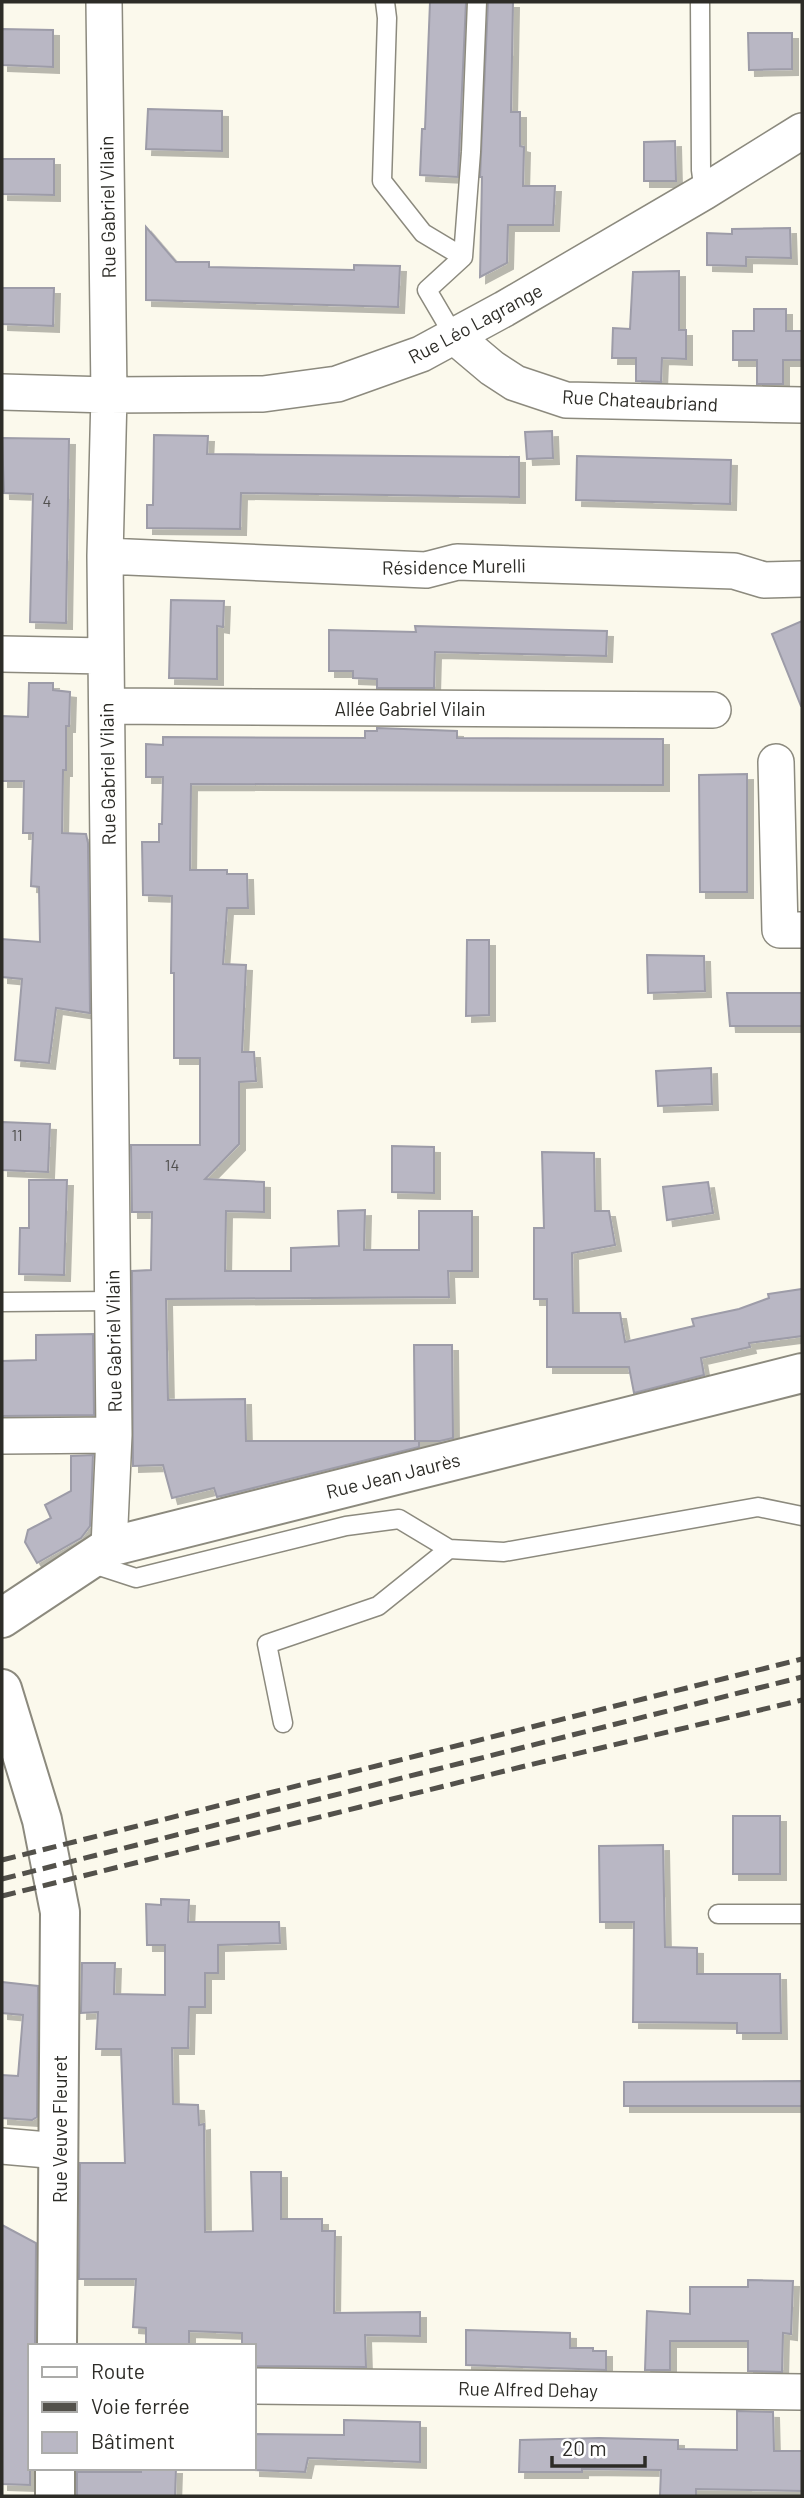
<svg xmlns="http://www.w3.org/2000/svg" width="804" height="2498" viewBox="0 0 804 2498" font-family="Barlow,sans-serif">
<defs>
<filter id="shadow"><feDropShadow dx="6" dy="6" stdDeviation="0" flood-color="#0004"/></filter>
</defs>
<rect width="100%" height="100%" fill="#fbf9ec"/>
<!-- building -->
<path fill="#b9b7c4" stroke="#9d9ca8" stroke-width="2" filter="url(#shadow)" d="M 430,2 L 466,2 L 458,177 L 420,175 L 422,129 L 425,129 Z
M 488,2 L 513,2 L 511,112 L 520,112 L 520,146 L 524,147 L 523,186 L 555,186 L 553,225 L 508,225 L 507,263 L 480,277 L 482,177 L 480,177 Z
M 2,29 L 53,30 L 53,67 L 2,65 Z
M 748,33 L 792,33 L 792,69 L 749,70 Z
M 148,109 L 222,111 L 222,151 L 146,149 Z
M 675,141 L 676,181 L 644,181 L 644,142 Z
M 2,159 L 54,159 L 54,195 L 2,194 Z
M 146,227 L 176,262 L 209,262 L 209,267 L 354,270 L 354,265 L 400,266 L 398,307 L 146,300 Z
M 790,228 L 791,258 L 746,257 L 746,266 L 707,265 L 707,233 L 732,234 L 732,229 Z
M 679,271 L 679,330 L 686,330 L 686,359 L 662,358 L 661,382 L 636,381 L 636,358 L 612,358 L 613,328 L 630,329 L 633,272 Z
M 2,288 L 54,288 L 53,326 L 2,324 Z
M 754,309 L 786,309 L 786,331 L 802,331 L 802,360 L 783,360 L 783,384 L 757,384 L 757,360 L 733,360 L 733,331 L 754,331 Z
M 552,431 L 553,458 L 527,459 L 525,432 Z
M 154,435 L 208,436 L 207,454 L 519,457 L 519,497 L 241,493 L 240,529 L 147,528 L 147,505 L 153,505 Z
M 2,438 L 69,439 L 66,623 L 30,622 L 33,494 L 4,493 Z
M 577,456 L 731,460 L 730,504 L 576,500 Z
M 171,600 L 224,601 L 223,627 L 217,626 L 217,679 L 169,678 Z
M 802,621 L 802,706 L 801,706 L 772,634 Z
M 415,626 L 607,631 L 606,656 L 435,652 L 434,688 L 377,688 L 377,679 L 353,678 L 353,671 L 329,671 L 329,630 L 416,632 Z
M 29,683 L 53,683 L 53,690 L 70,692 L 69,726 L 66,726 L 66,770 L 63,770 L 62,833 L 86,834 L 88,843 L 90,1013 L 56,1008 L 49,1063 L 15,1060 L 22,979 L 2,977 L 2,939 L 40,942 L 39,887 L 31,886 L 33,833 L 23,833 L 24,781 L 2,781 L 2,716 L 28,717 Z
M 377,728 L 457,731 L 457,738 L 663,739 L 663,785 L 191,784 L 190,870 L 227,870 L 227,874 L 247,874 L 248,908 L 227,908 L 223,964 L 246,965 L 242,1052 L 254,1052 L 256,1081 L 239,1082 L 239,1144 L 205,1179 L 264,1182 L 264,1212 L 226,1211 L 225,1271 L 291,1271 L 291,1248 L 339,1246 L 338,1211 L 365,1210 L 364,1250 L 419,1250 L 419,1211 L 472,1211 L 472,1271 L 448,1271 L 449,1297 L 166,1299 L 168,1400 L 245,1399 L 246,1441 L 419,1441 L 419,1447 L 217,1497 L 214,1488 L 172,1498 L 163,1465 L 133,1466 L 132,1271 L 151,1270 L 152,1212 L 132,1212 L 131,1145 L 200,1145 L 200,1058 L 174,1058 L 174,973 L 171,973 L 172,896 L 143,895 L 142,842 L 159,842 L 159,824 L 162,824 L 163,777 L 146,777 L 146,744 L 163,745 L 163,737 L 365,738 L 365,731 L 377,731 Z
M 747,774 L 747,892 L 700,892 L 699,775 Z
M 467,940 L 489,940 L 489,1015 L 466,1016 Z
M 647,955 L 704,956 L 705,991 L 648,993 Z
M 727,993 L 802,993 L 802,1026 L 730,1026 Z
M 711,1068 L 712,1104 L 658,1106 L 656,1071 Z
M 2,1122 L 50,1124 L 48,1172 L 2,1170 Z
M 392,1146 L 434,1147 L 434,1193 L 392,1192 Z
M 542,1152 L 594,1153 L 595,1211 L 609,1211 L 615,1245 L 572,1253 L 573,1313 L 620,1313 L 625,1342 L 694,1326 L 692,1319 L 739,1309 L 769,1298 L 768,1294 L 802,1289 L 802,1336 L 749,1343 L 750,1347 L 701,1358 L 704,1375 L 634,1393 L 629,1367 L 547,1367 L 547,1299 L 534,1299 L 534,1228 L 544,1228 Z
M 29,1180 L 67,1180 L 64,1275 L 19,1274 L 20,1228 L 29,1228 Z
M 708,1182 L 713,1213 L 667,1220 L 663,1187 Z
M 93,1334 L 94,1415 L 2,1416 L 2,1361 L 36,1360 L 36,1335 Z
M 414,1345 L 452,1345 L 453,1438 L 440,1441 L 415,1441 Z
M 93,1455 L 90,1526 L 81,1538 L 37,1563 L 25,1542 L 28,1530 L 51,1518 L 45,1505 L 71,1491 L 71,1456 Z
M 733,1816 L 780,1816 L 780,1874 L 733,1874 Z
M 663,1845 L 665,1947 L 697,1948 L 697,1974 L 780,1974 L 781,2033 L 737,2033 L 737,2023 L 633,2022 L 634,1922 L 600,1922 L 599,1846 Z
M 161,1899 L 189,1900 L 188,1922 L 279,1922 L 280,1943 L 218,1945 L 218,1973 L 205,1973 L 205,2007 L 189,2007 L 188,2048 L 172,2048 L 173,2104 L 198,2105 L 199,2125 L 204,2124 L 205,2232 L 253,2231 L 251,2172 L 281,2172 L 281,2219 L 322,2219 L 322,2231 L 335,2231 L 334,2313 L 420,2312 L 420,2336 L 365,2335 L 366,2367 L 254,2366 L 254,2346 L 242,2346 L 242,2333 L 189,2331 L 189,2346 L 146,2346 L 146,2328 L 133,2327 L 136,2279 L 79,2279 L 80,2163 L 125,2163 L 121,2049 L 96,2049 L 98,2012 L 81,2013 L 82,1963 L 115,1963 L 114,1994 L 165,1995 L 165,1945 L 147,1945 L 146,1904 L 161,1905 Z
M 2,1982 L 38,1986 L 37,2117 L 32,2120 L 2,2118 L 2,2075 L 18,2076 L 23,2015 L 2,2013 Z
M 802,2081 L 802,2106 L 624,2106 L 624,2082 Z
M 2,2225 L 36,2243 L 35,2346 L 30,2346 L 30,2485 L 2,2484 Z
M 748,2280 L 793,2281 L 791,2334 L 783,2333 L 782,2372 L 748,2371 L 748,2341 L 670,2341 L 670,2370 L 645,2370 L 647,2311 L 690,2314 L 690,2287 L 748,2287 Z
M 466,2330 L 570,2333 L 570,2348 L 593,2348 L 593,2351 L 606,2351 L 606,2370 L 466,2365 Z
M 737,2411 L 773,2412 L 774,2451 L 802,2451 L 802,2491 L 696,2489 L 696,2496 L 660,2496 L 661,2470 L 582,2469 L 582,2472 L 519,2472 L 520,2440 L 599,2438 L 678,2440 L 678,2449 L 737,2450 Z
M 344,2420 L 420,2422 L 420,2462 L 308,2458 L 305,2472 L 254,2470 L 254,2434 L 344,2435 Z
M 141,2468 L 176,2468 L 175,2496 L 77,2496 L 77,2472 L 141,2472 Z"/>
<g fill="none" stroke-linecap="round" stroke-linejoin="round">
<defs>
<path id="service" d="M 385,2 L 387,18 L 382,181 L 423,233 L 463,257
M 700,2 L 701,170 L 704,192
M 454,336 L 427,290 L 463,257 L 471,152 L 477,2
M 2,1302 L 113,1301
M 90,1563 L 136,1578 L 346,1526 L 399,1519 L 449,1549 L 504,1552 L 758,1507 L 802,1516
M 283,1723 L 267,1644 L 378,1606 L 449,1549
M 718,1914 L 802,1914"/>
<path id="minor" d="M 104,2 L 109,395 L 105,556 L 114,1435 L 109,1547
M 454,336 L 492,368 L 515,383 L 566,400 L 802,405
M 2,392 L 109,395 L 263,394 L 337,384 L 421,354 L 504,309 L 704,192 L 802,131
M 105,556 L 426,570 L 457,562 L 734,571 L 764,580 L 802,579
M 2,654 L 106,656
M 107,706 L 713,710
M 776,762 L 780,930 L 802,930
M 2,1436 L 114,1435
M 2,2146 L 59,2151
M 254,2386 L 802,2392"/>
<path id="tertiary" d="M 2,1689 L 42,1820 L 60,1912 L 57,2346
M 55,2496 L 55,2468"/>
<path id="secondary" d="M 2,1618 L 109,1547 L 802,1373"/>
</defs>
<!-- service casing -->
<use href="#service" stroke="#8c8a7e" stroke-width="21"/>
<!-- minor casing -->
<use href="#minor" stroke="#8c8a7e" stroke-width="38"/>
<!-- tertiary casing -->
<use href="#tertiary" stroke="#8c8a7e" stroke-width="42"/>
<!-- secondary casing -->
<use href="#secondary" stroke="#8c8a7e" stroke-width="42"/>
<!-- service -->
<use href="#service" stroke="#fff" stroke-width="18"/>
<!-- minor -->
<use href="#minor" stroke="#fff" stroke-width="35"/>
<!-- tertiary -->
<use href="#tertiary" stroke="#fff" stroke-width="38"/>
<!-- secondary -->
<use href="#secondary" stroke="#fff" stroke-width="38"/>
<!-- rail -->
<path stroke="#53514b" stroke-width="5" stroke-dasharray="14 7" stroke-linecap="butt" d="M 2,1860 L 802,1659
M 2,1879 L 802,1677
M 2,1896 L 521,1767 L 802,1700"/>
</g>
<g text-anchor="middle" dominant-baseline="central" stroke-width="6" stroke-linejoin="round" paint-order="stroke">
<!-- number labels -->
<g font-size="16" fill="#504f4e">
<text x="47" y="500">4</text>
<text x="17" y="1134">11</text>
<text x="172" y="1164">14</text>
</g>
<!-- street labels -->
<g font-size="19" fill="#2d2c27" stroke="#fff">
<text transform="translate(107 207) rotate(-91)">Rue Gabriel Vilain</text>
<text transform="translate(475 323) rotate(-28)">Rue Léo Lagrange</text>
<text transform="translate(640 400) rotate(3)">Rue Chateaubriand</text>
<text transform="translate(454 566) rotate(-1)">Résidence Murelli</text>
<text x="410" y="708">Allée Gabriel Vilain</text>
<text transform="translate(107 774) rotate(-91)">Rue Gabriel Vilain</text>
<text transform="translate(113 1341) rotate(-91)">Rue Gabriel Vilain</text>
<text transform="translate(393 1475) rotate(-14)">Rue Jean Jaurès</text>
<text transform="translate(59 2129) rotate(-90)">Rue Veuve Fleuret</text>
<text transform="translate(528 2389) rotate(1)">Rue Alfred Dehay</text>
</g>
</g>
<!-- border -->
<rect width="804" height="2498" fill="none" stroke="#2d2c27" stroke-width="7"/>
<!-- legend -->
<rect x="28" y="2344" width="228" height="126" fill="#ffffff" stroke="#ababa9" stroke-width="2"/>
<rect x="42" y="2367" width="35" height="10" fill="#ffffff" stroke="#ababa9" stroke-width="2"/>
<text x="91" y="2379" font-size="21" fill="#2d2c27">Route</text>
<rect x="42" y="2402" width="35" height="10" fill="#53514b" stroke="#ababa9" stroke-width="2"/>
<text x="91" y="2414" font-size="21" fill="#2d2c27">Voie ferrée</text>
<rect x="42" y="2432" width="35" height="21" fill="#b9b7c4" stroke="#ababa9" stroke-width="2"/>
<text x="91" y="2449" font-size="21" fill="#2d2c27">Bâtiment</text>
<!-- scale -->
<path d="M552 2456v10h93v-10" fill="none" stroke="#2d2c27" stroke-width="3.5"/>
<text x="562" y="2456" font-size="21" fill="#2d2c27" stroke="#ffffff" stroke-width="5" paint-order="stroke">20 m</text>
</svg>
